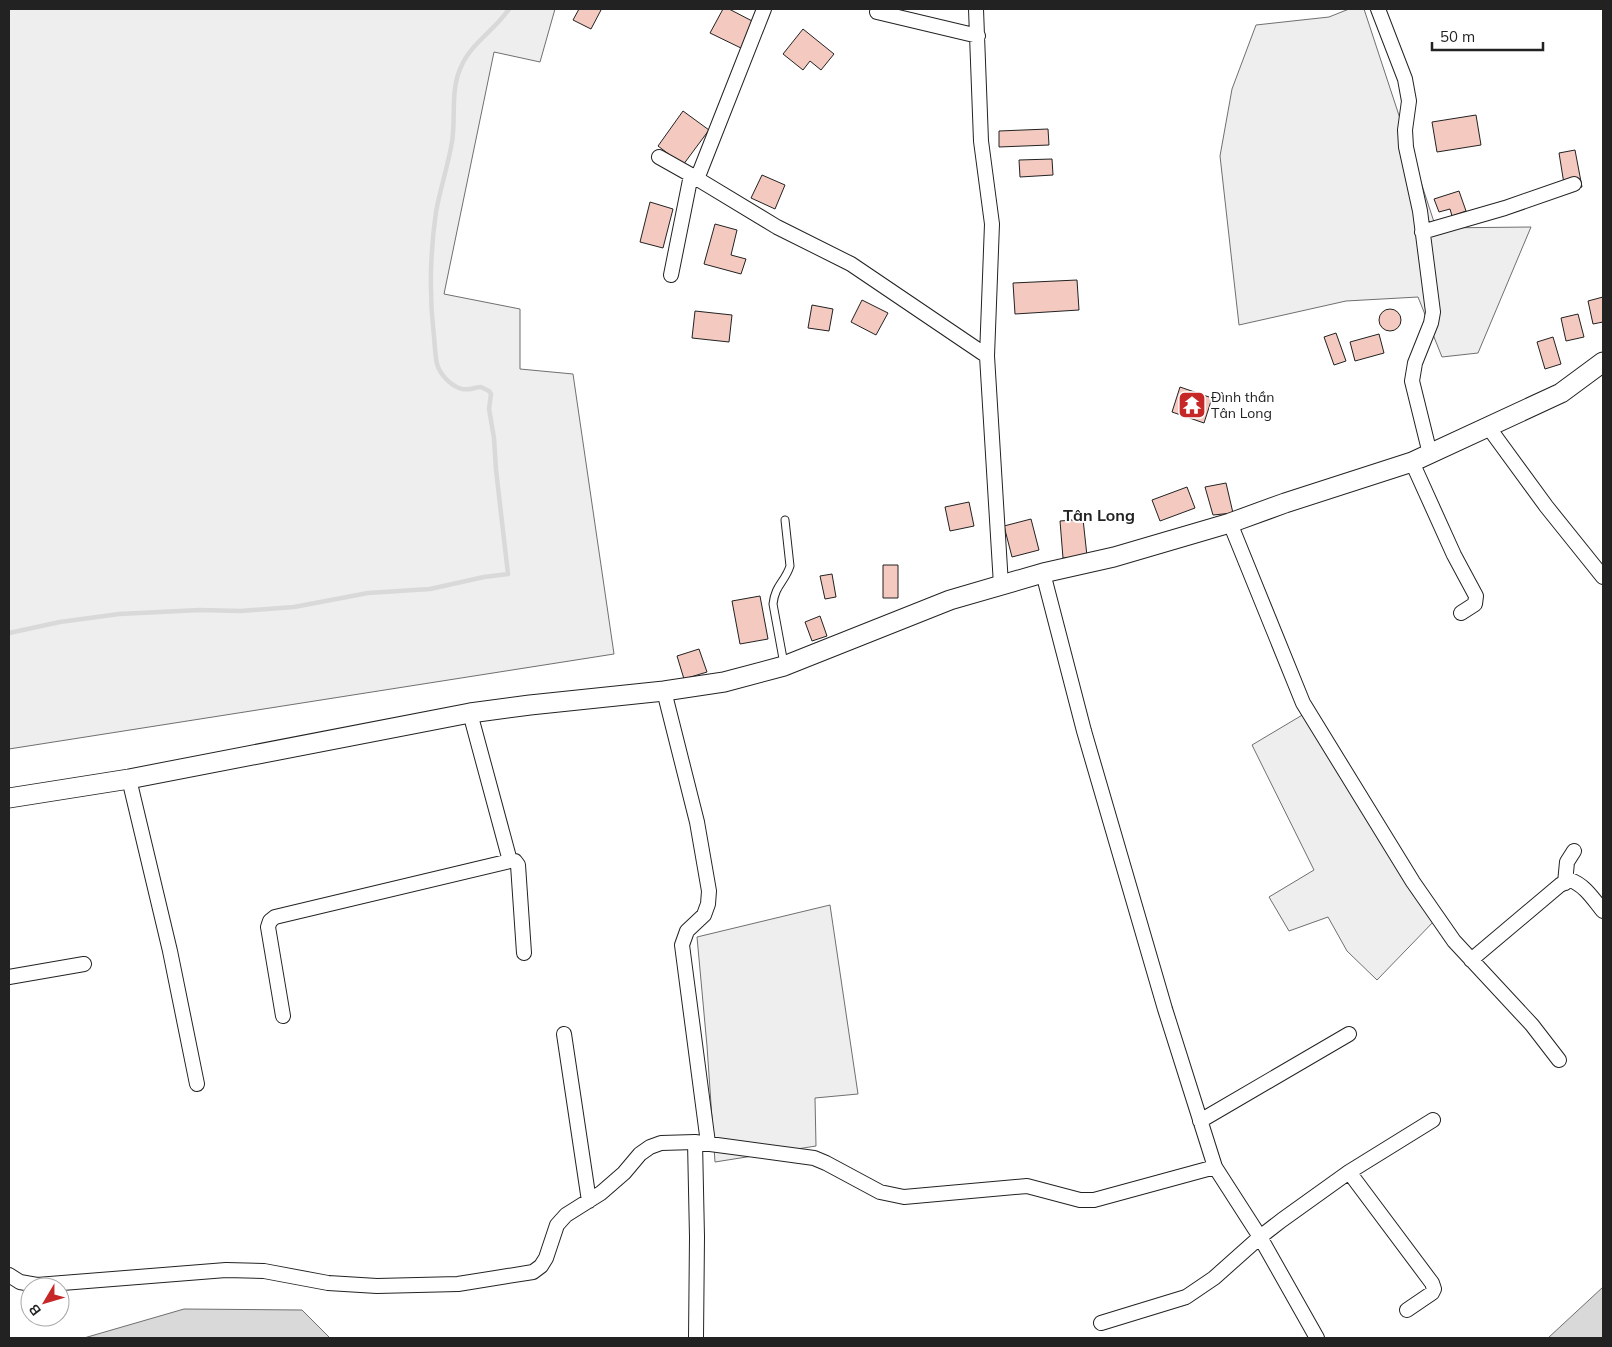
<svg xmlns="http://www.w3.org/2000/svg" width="1612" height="1347" viewBox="0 0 1612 1347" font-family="Mulish,sans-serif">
<rect width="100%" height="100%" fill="#fff"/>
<!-- green -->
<path fill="#eee" stroke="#6f6f6f" d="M 9,9 L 555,9 L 540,62 L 494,52 L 444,294 L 520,309 L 520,369 L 573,374 L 614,654 L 9,749 Z
M 1349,9 L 1364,9 L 1436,228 L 1531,227 L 1478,353 L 1442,357 L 1418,297 L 1346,301 L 1239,325 L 1220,156 L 1232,89 L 1256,25 L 1329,17 Z
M 1304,714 L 1437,918 L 1377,980 L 1347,951 L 1328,917 L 1289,931 L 1269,897 L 1314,870 L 1252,745 Z
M 830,905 L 858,1094 L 815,1098 L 816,1146 L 715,1162 L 707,1046 L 697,937 Z"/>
<!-- water -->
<path fill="#d9d9d9" stroke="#6f6f6f" d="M 1603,1287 L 1603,1338 L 1548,1338 Z
M 184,1309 L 302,1310 L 330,1338 L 84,1338 Z"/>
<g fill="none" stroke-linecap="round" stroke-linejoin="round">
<!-- stream -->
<path stroke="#d9d9d9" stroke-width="4.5" d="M 9,633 L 60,622 L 119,614 L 200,610 L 241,611 L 294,607 L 368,593 L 430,589 L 484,577 L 508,574 L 496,470 L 494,438 L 489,409 L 491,394 L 489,391 L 481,387 C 474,387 468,392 459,388 C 449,384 440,374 437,364 C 435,355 435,346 434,337 C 429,295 430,254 436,212 C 440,189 448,166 452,142 C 456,117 450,90 461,67 C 471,43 495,30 509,9"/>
</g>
<!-- building -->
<path fill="#f3c9c0" stroke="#222" d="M 579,9 L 598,9 L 601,10 L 591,29 L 573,20 Z
M 723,9 L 729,9 L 756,23 L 743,49 L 710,33 Z
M 803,29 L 834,54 L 821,70 L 810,61 L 803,70 L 783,54 Z
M 683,111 L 709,130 L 683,165 L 658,146 Z
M 1476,115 L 1481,145 L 1437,152 L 1432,122 Z
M 1048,129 L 1049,145 L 999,147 L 999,131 Z
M 1575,150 L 1582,187 L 1565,190 L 1559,153 Z
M 1052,159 L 1053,175 L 1020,177 L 1019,160 Z
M 762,175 L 785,185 L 775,209 L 751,198 Z
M 1459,191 L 1466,211 L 1452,216 L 1450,209 L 1439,212 L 1434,199 Z
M 650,202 L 673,209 L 663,248 L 640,242 Z
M 715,224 L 737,230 L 731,255 L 746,259 L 741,274 L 704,264 Z
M 1077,280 L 1079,310 L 1015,314 L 1013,283 Z
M 1603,297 L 1603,322 L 1593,324 L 1588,301 Z
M 862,300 L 888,313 L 876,335 L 851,322 Z
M 812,305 L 833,309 L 829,331 L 808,328 Z
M1379 320a11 11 0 1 1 22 0a11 11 0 1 1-22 0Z
M 695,311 L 732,315 L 729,342 L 692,338 Z
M 1578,314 L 1584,337 L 1566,341 L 1561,318 Z
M 1336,333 L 1346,361 L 1334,365 L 1324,337 Z
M 1379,334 L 1384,353 L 1355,361 L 1350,342 Z
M 1553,337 L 1561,364 L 1545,369 L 1537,342 Z
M 1180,387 L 1212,398 L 1204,423 L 1172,412 Z
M 1226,483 L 1233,513 L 1213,515 L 1205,487 Z
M 1187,487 L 1195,508 L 1160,521 L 1152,500 Z
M 969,502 L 974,526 L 950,531 L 945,507 Z
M 1031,519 L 1039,550 L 1012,557 L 1004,526 Z
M 1083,519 L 1087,556 L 1063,558 L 1060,521 Z
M 883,565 L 898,565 L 898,598 L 883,598 Z
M 832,574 L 836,597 L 825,599 L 820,576 Z
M 760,596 L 768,639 L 740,644 L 732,601 Z
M 820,616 L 827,636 L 812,641 L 805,622 Z
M 699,649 L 707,672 L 684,679 L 677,656 Z"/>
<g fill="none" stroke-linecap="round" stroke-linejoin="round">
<defs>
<path id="lane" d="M 784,664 L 773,604 C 775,585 785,582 790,566 L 785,520"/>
<path id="street" d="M 976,9 L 981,141 L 992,224 L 987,356 L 1001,585
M 1378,9 L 1405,79 L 1409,101 L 1405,130 L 1406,147 L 1420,211 L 1433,312 L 1431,323 L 1415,363 L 1412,381 L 1430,454
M 877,12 L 978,36
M 659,157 L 691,175 L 777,227 L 851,264 L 987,356
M 697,179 L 764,9
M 1422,232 L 1505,208 L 1574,184
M 671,275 L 691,175
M 1489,428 L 1546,506 L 1603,577
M 1412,462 L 1454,555 L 1476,596 L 1475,604 L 1461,613
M 1230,523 L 1303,703 L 1413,882 L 1454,941 L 1532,1025 L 1559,1060
M 1043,573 L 1084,731 L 1165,1009 L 1215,1167 L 1260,1237 L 1317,1338
M 664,691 L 697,822 L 709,891 L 708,904 L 704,915 L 687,931 L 682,945 L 708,1143
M 470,713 L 510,861 L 515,861 L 518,865 L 524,953
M 129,779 L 170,951 L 197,1084
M 1565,883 L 1567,862 L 1574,851
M 1471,960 L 1560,885 L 1570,880 C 1585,885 1594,900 1603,911
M 9,977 L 84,964
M 283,1016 L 268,927 L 270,921 L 275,917 L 510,861
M 564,1034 L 589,1201
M 1200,1121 L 1349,1034
M 695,1142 L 697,1237 L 696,1338
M 1349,1172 L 1432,1283 L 1434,1289 L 1432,1293 L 1407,1310
M 9,1275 L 20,1282 L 37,1285 L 226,1270 L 264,1271 L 328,1283 L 377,1286 L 458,1284 L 533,1272 L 541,1266 L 546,1258 L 557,1225 L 566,1215 L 601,1193 L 624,1173 L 640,1154 L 650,1147 L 661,1143 L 695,1142 L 814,1158 L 826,1163 L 880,1192 L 904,1197 L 1027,1186 L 1080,1200 L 1094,1200 L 1215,1167
M 1101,1323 L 1186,1297 L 1214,1278 L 1260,1237 L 1282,1220 L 1349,1172 L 1433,1120"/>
<path id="secondary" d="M 9,798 L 129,779 L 470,713 L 530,705 L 664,691 L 724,682 L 784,666 L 950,600 L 1043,573 L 1114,557 L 1230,523 L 1285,503 L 1412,462 L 1561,393 L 1603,362"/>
</defs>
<!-- lane casing -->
<use href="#lane" stroke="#222" stroke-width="9"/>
<!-- street casing -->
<use href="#street" stroke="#222" stroke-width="16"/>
<!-- secondary casing -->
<use href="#secondary" stroke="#222" stroke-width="21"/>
<!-- lane -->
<use href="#lane" stroke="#fff" stroke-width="7"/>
<!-- street -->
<use href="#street" stroke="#fff" stroke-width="14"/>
<!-- secondary -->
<use href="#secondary" stroke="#fff" stroke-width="19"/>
</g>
<!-- icons -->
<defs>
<symbol id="temple-square" viewBox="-11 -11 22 22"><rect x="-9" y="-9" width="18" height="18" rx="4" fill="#c62828" stroke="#fff"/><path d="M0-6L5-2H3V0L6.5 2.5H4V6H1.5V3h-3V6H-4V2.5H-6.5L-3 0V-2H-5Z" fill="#fff"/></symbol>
</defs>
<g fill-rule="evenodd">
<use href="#temple-square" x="1176" y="389" width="32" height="32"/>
</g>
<g text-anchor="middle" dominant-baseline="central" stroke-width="4" stroke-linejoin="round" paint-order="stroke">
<!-- poi labels -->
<g font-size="14" fill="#222" stroke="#fff" text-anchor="start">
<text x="1211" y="397">Đình thần<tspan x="1211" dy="16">Tân Long</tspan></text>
</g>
<!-- quarter labels -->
<g font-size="16" font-weight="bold" fill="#222" stroke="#fff">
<text x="1099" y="515">Tân Long</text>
</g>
</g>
<!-- border -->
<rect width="1612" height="1347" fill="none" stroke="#222222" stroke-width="20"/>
<!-- north arrow -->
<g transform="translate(45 1302) rotate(232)"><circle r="24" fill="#ffffff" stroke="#a7a7a7"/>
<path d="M0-4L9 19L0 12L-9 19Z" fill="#c62828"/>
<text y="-8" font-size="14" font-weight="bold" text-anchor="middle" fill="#222222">B</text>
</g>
<!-- scale -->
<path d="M1432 42v8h111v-8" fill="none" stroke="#222222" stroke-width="2.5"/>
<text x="1440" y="42" font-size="15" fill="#222222" stroke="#ffffff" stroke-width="4" paint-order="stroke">50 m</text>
</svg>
